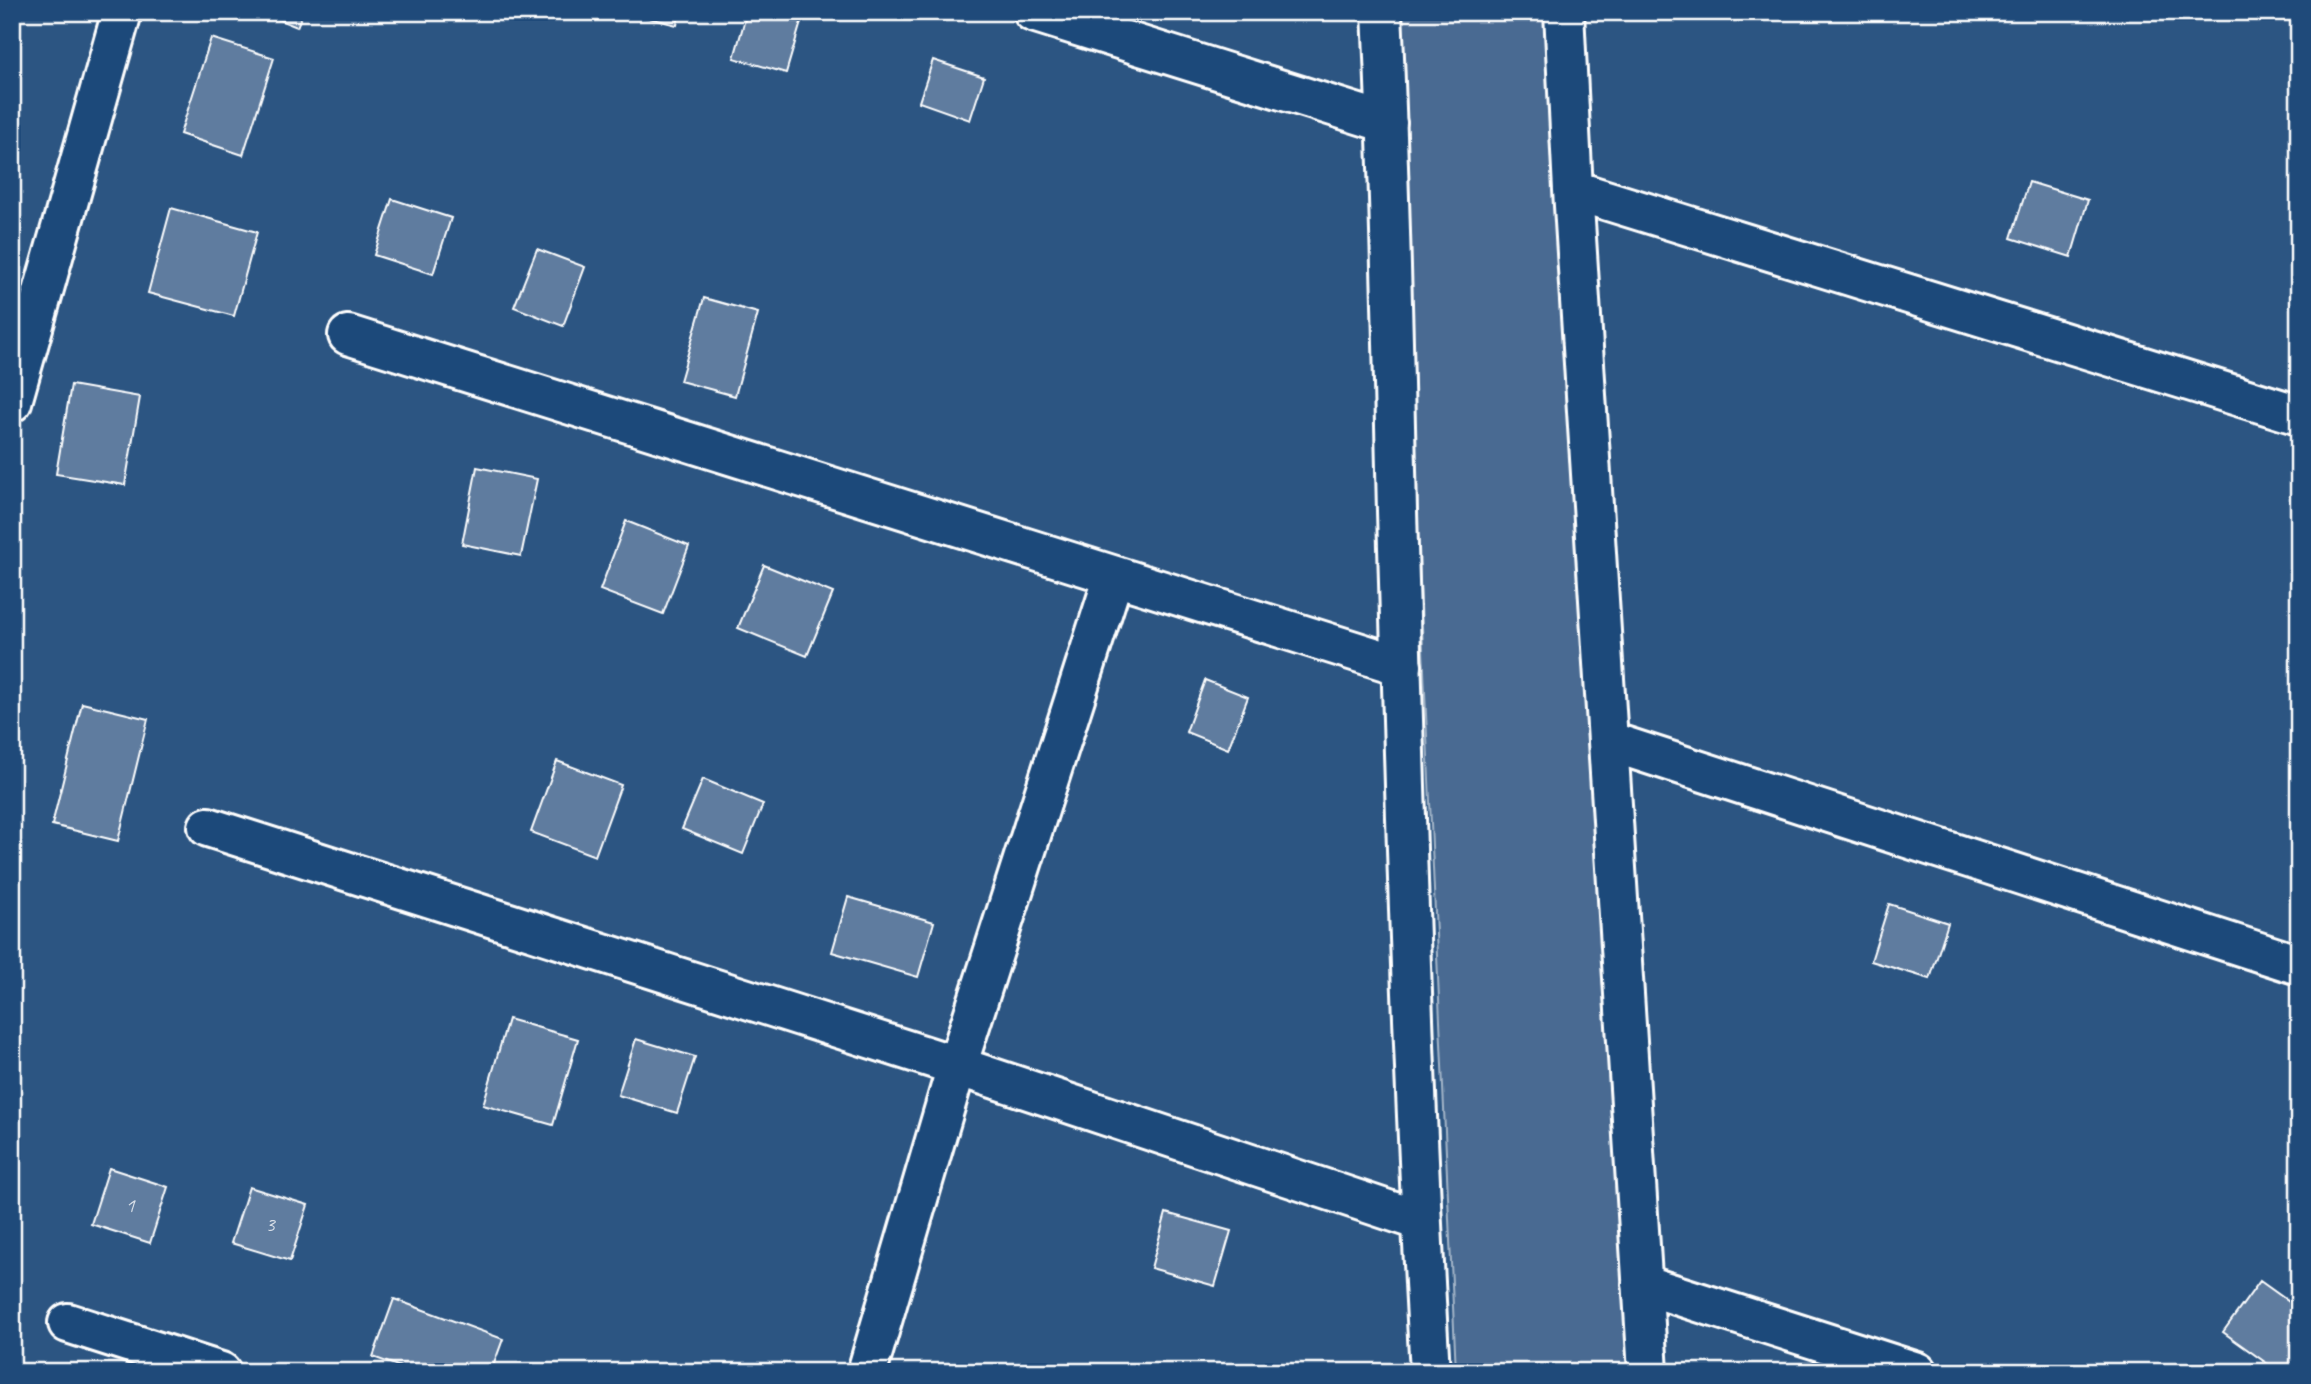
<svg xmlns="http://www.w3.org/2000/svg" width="2311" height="1384" viewBox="0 0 2311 1384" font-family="Caveat,sans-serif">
<rect width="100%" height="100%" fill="#2c5582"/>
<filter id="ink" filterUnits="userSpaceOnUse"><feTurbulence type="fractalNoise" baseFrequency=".0143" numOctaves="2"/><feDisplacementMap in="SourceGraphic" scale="14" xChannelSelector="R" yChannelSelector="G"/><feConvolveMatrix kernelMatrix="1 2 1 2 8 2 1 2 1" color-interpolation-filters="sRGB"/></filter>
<g filter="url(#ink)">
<!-- green -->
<path fill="#486b92" stroke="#a4b5c8" stroke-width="2" d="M 1394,12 L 1555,12 L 1629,1372 L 1456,1372 Z"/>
<!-- building -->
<path fill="#5e7c9f" stroke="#fff" stroke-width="2" d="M 260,12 L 303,12 L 297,27 Z
M 625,12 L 680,12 L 677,25 Z
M 747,12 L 804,12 L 786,73 L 734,58 Z
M 211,38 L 274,58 L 243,155 L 180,134 Z
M 933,60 L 984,77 L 970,120 L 919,102 Z
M 2029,182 L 2088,200 L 2071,257 L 2011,238 Z
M 392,199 L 451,218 L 433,274 L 374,255 Z
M 171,208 L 257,232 L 234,316 L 148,293 Z
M 537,249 L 585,267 L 563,326 L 514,307 Z
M 704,298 L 758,313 L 735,396 L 680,381 Z
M 71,385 L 140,397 L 125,485 L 56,474 Z
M 477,467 L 537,479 L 521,556 L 462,544 Z
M 626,521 L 689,546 L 663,614 L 600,590 Z
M 764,565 L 833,593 L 807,656 L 738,628 Z
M 1205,680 L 1248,697 L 1228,749 L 1186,732 Z
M 82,703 L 148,719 L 118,841 L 52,825 Z
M 557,761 L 621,785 L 595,856 L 531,832 Z
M 703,779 L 763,804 L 743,854 L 682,829 Z
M 848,897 L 934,922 L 918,977 L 832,952 Z
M 1889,904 L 1948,923 L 1930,979 L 1871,961 Z
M 508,1019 L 578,1039 L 553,1125 L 483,1105 Z
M 636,1039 L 695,1057 L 677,1113 L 618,1095 Z
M 109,1168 L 168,1187 L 150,1243 L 91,1224 Z
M 249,1187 L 308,1205 L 290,1261 L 231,1243 Z
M 1166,1213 L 1231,1231 L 1215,1286 L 1151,1268 Z
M 2260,1281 L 2299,1309 L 2299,1364 L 2293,1372 L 2279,1372 L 2223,1332 Z
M 394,1299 L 503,1339 L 491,1372 L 414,1372 L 373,1357 Z"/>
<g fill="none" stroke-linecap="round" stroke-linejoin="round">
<defs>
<path id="minor" d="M 1033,12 L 1387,123
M 1382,12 C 1390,178 1393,345 1397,511 C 1405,798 1413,1085 1430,1372
M 1564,12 L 1573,190 L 1648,1372
M 1573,190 L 2299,415
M 348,335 L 1402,666
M 12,402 L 122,12
M 1608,741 L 2299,965
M 208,827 L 957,1066 L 1421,1221
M 1642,1284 L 1917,1372
M 68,1323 L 221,1372
M 867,1372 L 957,1066 L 1114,576"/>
</defs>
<!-- minor casing -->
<use href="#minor" stroke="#fff" stroke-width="44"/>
<!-- minor -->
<use href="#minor" stroke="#1f4a7a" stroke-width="38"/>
</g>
</g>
<g text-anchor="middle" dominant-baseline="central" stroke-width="5" stroke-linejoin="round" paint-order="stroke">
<!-- number labels -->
<g font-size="21" fill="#d7dee7">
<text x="130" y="1205">1</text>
<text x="270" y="1224">3</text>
</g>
</g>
<!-- margin -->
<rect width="2311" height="1384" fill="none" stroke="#1f4a7a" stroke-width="42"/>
<rect x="21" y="21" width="2269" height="1342" fill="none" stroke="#fff" stroke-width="2.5" filter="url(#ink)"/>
</svg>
